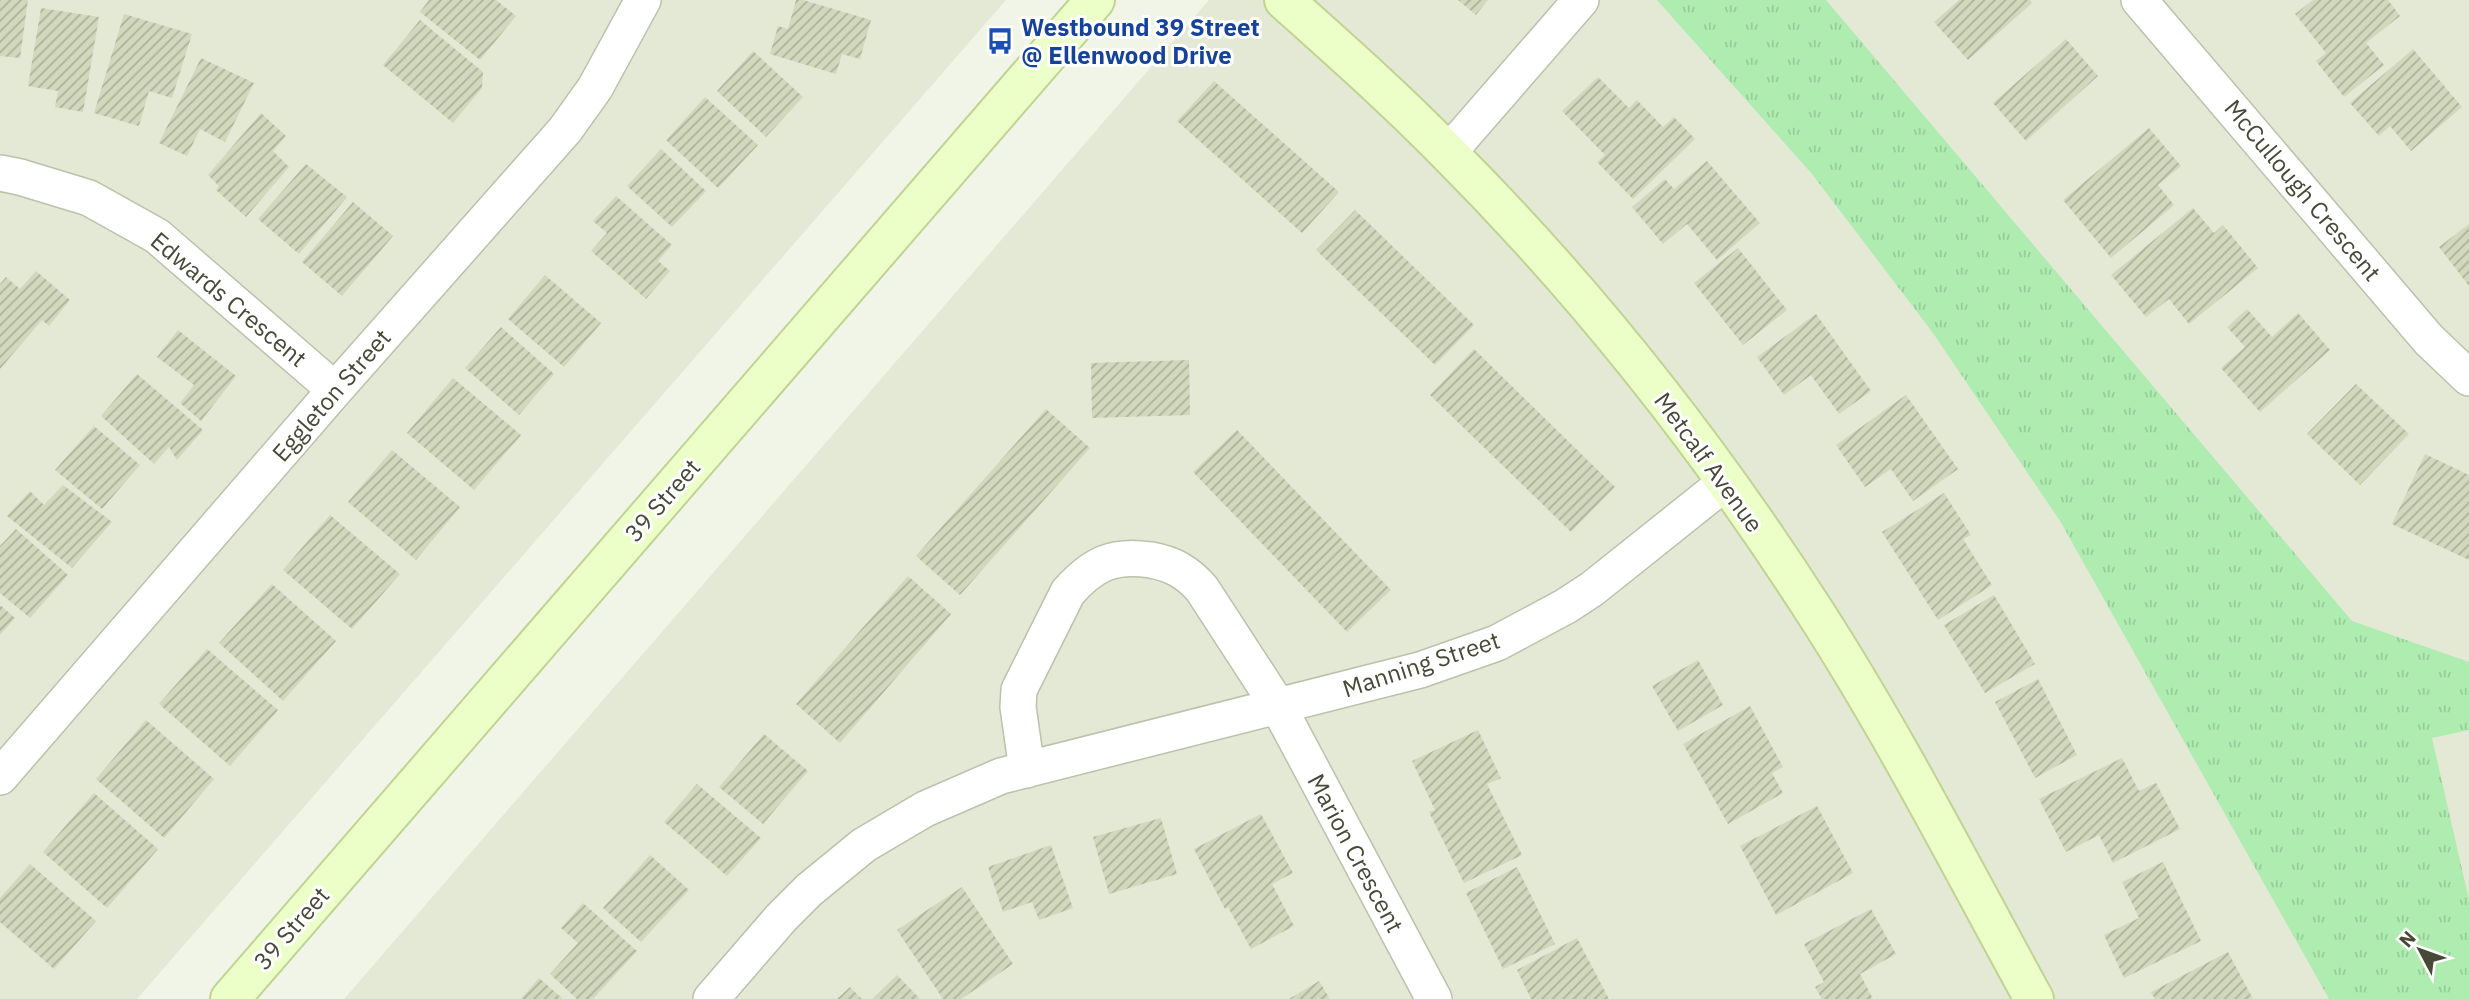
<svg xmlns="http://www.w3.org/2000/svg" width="2469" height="999" viewBox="0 0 2469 999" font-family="'IBM Plex Sans',sans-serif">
<defs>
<pattern id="park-tufts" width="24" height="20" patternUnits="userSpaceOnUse" patternTransform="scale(1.75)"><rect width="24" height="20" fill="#aeecb0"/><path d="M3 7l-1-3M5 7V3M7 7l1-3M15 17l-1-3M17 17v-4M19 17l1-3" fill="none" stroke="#97cc98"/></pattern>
<pattern id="building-hatch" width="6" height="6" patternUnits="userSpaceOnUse" patternTransform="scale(1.75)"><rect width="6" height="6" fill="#d2d8bc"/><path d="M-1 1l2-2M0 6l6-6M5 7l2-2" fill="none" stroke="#acb19a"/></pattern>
</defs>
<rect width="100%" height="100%" fill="#f1f5e8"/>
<!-- residential -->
<path fill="#e4e9d6" d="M 0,0 L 1006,0 L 137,999 L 0,999 Z
M 1209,0 L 2469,0 L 2469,999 L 344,999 Z"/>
<!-- park -->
<path fill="url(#park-tufts)" d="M 1657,0 L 1826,0 L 2352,621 L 2469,662 L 2469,730 L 2432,738 L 2469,900 L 2469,999 L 2329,999 L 2060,521 L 1933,333 L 1812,174 Z"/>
<!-- building -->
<path fill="url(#building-hatch)" d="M 0,0 L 28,0 L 20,58 L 0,56 Z
M 429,0 L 496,0 L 516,16 L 480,60 L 420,12 Z
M 796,0 L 803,0 L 871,20 L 860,59 L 842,54 L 836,74 L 770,54 L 778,26 L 788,29 Z
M 1458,0 L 1488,0 L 1476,15 Z
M 1959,0 L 2030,0 L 2032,3 L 1968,60 L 1934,22 Z
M 2313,0 L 2388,0 L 2400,16 L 2366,43 L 2384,65 L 2344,97 L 2316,61 L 2326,53 L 2295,14 Z
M 41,8 L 99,17 L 83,112 L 55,107 L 58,91 L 28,86 Z
M 124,14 L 192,34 L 172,98 L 149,91 L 139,126 L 94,113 Z
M 420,20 L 483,72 L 482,88 L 453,123 L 383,65 Z
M 2066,39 L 2098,76 L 2026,141 L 1993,103 Z
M 2413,49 L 2462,107 L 2411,151 L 2390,126 L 2379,136 L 2350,103 Z
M 753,51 L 803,97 L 766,137 L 717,91 Z
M 201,58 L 254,83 L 225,142 L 200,129 L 187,156 L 159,143 Z
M 1598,77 L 1629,108 L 1637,100 L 1663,127 L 1674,117 L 1695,139 L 1633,199 L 1597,162 L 1605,155 L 1562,111 Z
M 1214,81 L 1339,192 L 1302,233 L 1177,121 Z
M 705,97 L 758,145 L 718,188 L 666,140 Z
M 261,113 L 286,136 L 273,151 L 289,167 L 246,217 L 216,190 L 219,186 L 208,175 Z
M 2149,128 L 2181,166 L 2158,185 L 2174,205 L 2111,258 L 2063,200 Z
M 661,149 L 706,191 L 672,227 L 627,186 Z
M 1707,161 L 1760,223 L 1717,260 L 1687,224 L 1663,244 L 1632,207 L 1665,179 L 1674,189 Z
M 306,164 L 347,197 L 299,254 L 258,219 Z
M 616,196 L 672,245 L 658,261 L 670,271 L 646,299 L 591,251 L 607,233 L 593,221 Z
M 353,202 L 393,236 L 342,296 L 302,262 Z
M 2193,208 L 2214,233 L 2223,225 L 2258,268 L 2189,324 L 2169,299 L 2146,317 L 2111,275 Z
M 1355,210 L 1474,325 L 1435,365 L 1316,250 Z
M 2469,224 L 2469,286 L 2439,247 Z
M 1738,248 L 1787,310 L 1743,345 L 1694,283 Z
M 36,271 L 70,300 L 49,326 L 42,320 L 0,369 L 0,284 L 6,277 L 20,289 Z
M 545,275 L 601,323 L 564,367 L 508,319 Z
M 2247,309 L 2272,337 L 2298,313 L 2330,350 L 2260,412 L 2221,368 L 2245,347 L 2227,327 Z
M 1816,314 L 1871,391 L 1839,414 L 1811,375 L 1784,395 L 1757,357 Z
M 501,327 L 554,374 L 519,415 L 465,368 Z
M 178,330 L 236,376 L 201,421 L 180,403 L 194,385 L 157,357 Z
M 1474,349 L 1615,487 L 1571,532 L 1430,395 Z
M 1189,360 L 1190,415 L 1092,418 L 1091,363 Z
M 137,374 L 203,430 L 177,460 L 169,447 L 154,464 L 101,416 Z
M 453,378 L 521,435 L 474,490 L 407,433 Z
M 2356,384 L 2409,434 L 2360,485 L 2307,434 Z
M 1906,395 L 1958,469 L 1913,501 L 1891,469 L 1865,487 L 1836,445 Z
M 1046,409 L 1090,448 L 960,595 L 916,556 Z
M 94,426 L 140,465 L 102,509 L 55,470 Z
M 1237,430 L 1391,590 L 1347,632 L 1193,472 Z
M 392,450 L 460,507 L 416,560 L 348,502 Z
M 2425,454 L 2469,475 L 2469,560 L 2392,524 Z
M 63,485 L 112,522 L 72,568 L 7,516 L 30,491 L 44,505 Z
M 1944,493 L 1971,535 L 1963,539 L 1992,585 L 1938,620 L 1882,532 Z
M 330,515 L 400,574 L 352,629 L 283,570 Z
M 16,529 L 68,575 L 30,618 L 0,593 L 0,546 Z
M 908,576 L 951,614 L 840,743 L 796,704 Z
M 272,584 L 336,641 L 283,701 L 219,643 Z
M 1994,595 L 2035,664 L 1985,693 L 1944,625 Z
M 0,605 L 15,618 L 0,635 Z
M 207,649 L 278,710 L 230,766 L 159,704 Z
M 1698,660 L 1723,705 L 1678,731 L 1652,686 Z
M 2038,679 L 2077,755 L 2035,778 L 1995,702 Z
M 1750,706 L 1783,767 L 1772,773 L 1783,793 L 1728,824 L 1683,744 Z
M 146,720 L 214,779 L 164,838 L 96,779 Z
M 1478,730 L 1501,778 L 1487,784 L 1522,855 L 1464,883 L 1429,812 L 1435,810 L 1412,761 Z
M 764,734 L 808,771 L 763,824 L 719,787 Z
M 2122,758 L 2139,791 L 2156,783 L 2180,829 L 2113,863 L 2099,835 L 2066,852 L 2039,799 Z
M 697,784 L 761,838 L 727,876 L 664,822 Z
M 94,793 L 158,849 L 107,908 L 43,852 Z
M 1817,806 L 1853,873 L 1776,915 L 1740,846 Z
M 1261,814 L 1293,873 L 1272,884 L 1294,926 L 1251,949 L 1228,907 L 1225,909 L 1194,849 Z
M 1161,818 L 1177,874 L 1109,894 L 1093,837 Z
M 1051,845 L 1073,908 L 1039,920 L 1032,902 L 1003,912 L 988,867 Z
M 650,855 L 689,890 L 641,942 L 603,908 Z
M 2163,862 L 2201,941 L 2124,978 L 2104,935 L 2139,918 L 2122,882 Z
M 30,864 L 96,921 L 54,969 L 0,922 L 0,898 Z
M 1517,867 L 1555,944 L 1503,969 L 1466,893 Z
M 962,887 L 1013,964 L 961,999 L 943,999 L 897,930 Z
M 583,903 L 637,951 L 593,999 L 577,999 L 550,974 L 578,943 L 561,928 Z
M 1871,909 L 1896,954 L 1860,974 L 1873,999 L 1822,999 L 1815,987 L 1824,982 L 1804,944 Z
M 1577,938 L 1609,999 L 1531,999 L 1517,970 Z
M 2228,952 L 2253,999 L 2155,999 L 2151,992 Z
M 897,975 L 920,999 L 872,999 Z
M 539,978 L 563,999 L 521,999 Z
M 1319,981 L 1330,999 L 1289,999 Z
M 850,987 L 862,999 L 837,999 Z"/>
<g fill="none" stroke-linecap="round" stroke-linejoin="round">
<defs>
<path id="street" d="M 2139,0 L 2429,340 L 2469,378
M 1448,153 L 1581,0
M 0,173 L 20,177 L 89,198 L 157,236 L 335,390
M 1027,770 L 1018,707 L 1019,690 L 1068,592 C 1093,564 1113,554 1151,560 C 1173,564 1187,572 1202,589 L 1278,706 L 1434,999
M 0,777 L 335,390 L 565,130 L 595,88 L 643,0
M 711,999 L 781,918 L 809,890 L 864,845 L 925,809 L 1001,776 L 1420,670 L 1497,643 L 1566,606 L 1592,589 L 1726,482"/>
<path id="secondary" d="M 1284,0 C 1339,49 1394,98 1446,151 C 1584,289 1707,444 1813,609 C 1894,734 1962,868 2034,999
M 230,999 L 1095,0"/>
</defs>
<!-- street casing -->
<use href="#street" stroke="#bbc1aa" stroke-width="38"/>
<!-- secondary casing -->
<use href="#secondary" stroke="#bfd493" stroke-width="42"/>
<!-- street -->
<use href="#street" stroke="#fff" stroke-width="35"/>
<!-- secondary -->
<use href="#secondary" stroke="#ecffc8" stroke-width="38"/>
</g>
<!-- icons -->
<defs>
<symbol id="bus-bare" viewBox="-9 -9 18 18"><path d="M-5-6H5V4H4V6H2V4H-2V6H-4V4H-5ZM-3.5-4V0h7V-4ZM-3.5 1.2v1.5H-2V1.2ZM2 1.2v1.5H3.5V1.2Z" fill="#1a4fb4" stroke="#fff" stroke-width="2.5" paint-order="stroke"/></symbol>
</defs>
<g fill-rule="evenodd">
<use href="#bus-bare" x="981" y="22" width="38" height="38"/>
</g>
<g text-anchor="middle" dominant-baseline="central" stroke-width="6" stroke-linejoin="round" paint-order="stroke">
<!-- transit labels -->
<g font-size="24" font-weight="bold" fill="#164399" stroke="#fff" text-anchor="start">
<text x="1021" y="27">Westbound 39 Street<tspan x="1021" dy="28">@ Ellenwood Drive</tspan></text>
</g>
<!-- street labels -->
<g font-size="24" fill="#454936" stroke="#fff">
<text transform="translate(2303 190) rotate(50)">McCullough Crescent</text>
<text transform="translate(229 299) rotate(40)">Edwards Crescent</text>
<text transform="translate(331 395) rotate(-49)">Eggleton Street</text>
<text transform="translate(1709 462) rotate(54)">Metcalf Avenue</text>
<text transform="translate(662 500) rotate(-49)">39 Street</text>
<text transform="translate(1421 664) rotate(-18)">Manning Street</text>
<text transform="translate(1356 853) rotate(62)">Marion Crescent</text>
<text transform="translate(291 928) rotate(-49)">39 Street</text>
</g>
</g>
<!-- north arrow -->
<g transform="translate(2420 950) rotate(311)" stroke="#ffffff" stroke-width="5" paint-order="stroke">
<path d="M0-5L12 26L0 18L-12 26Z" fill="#454936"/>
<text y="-10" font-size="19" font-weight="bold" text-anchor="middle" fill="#454936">N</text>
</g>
</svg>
